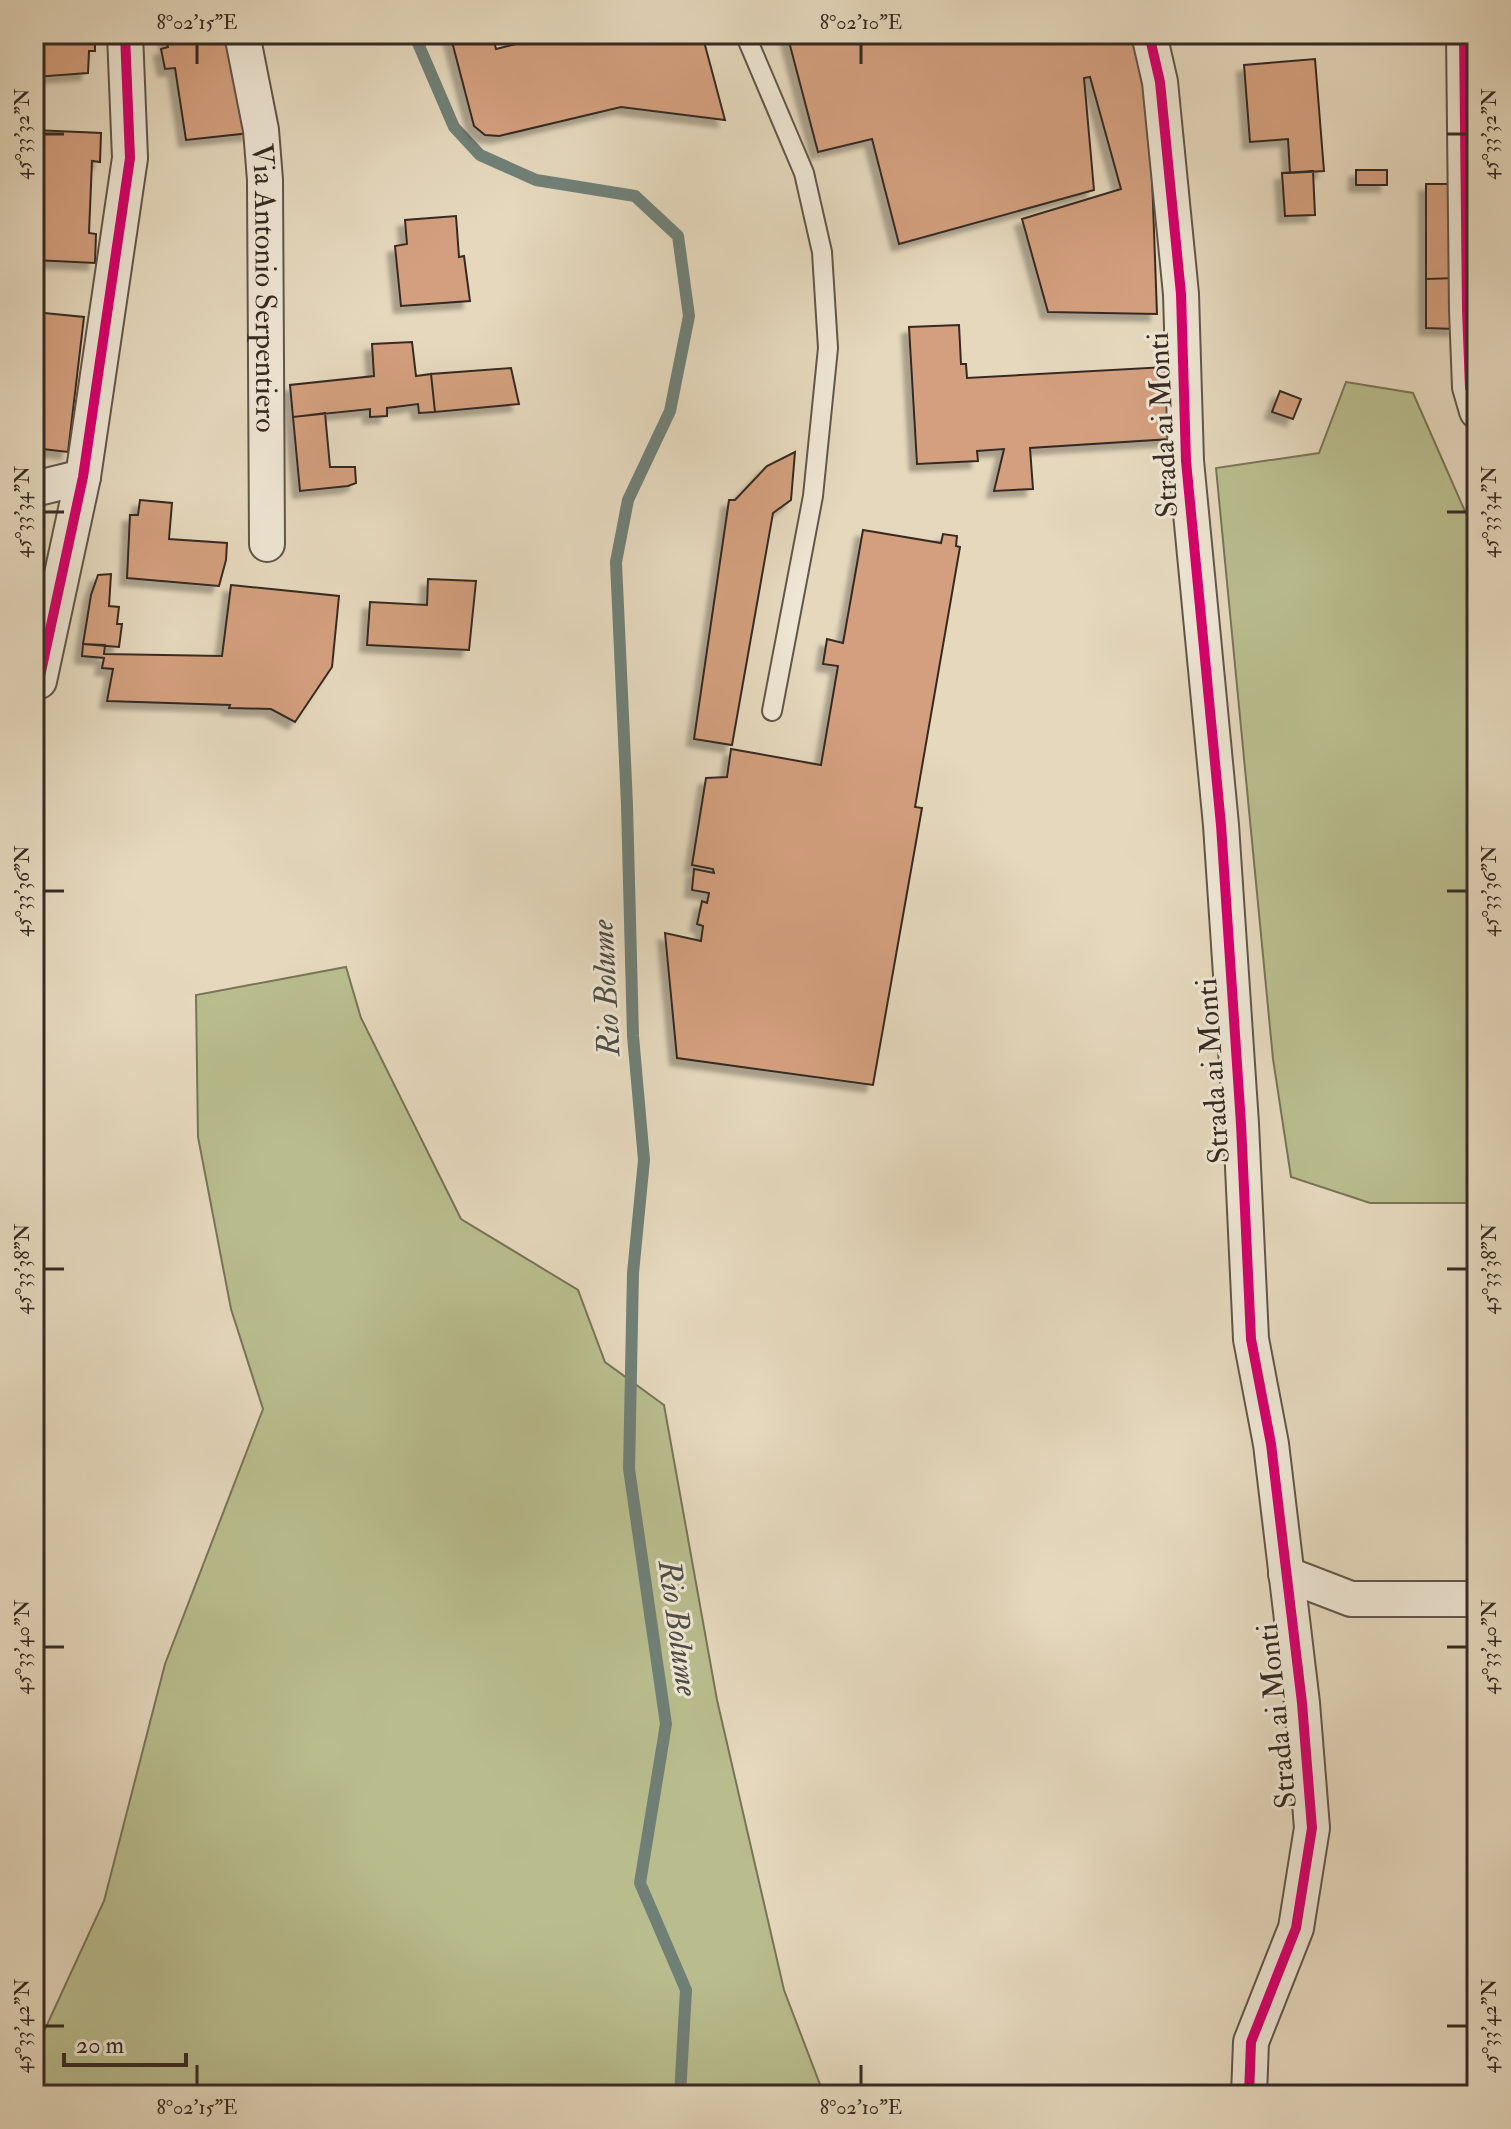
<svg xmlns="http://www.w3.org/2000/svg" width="1511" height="2129" viewBox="0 0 1511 2129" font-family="'IM FELL Double Pica',serif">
<defs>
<filter id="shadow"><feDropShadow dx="-7" dy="7" stdDeviation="2" flood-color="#0004"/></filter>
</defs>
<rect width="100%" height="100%" fill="#e5d8bd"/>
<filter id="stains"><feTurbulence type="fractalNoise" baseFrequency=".0025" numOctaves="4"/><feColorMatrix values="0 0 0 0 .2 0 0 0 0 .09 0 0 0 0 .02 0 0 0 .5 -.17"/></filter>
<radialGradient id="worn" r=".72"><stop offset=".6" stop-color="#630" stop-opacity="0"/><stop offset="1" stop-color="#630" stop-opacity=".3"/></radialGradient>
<!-- green -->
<path fill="#b9bd8e" stroke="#787458" stroke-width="2" d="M 1346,382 L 1413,393 L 1471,525 L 1477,527 L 1477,1203 L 1370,1203 L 1291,1177 L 1273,1059 L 1216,468 L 1319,453 Z
M 346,967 L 361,1018 L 461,1219 L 578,1290 L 605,1362 L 664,1405 L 717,1700 L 784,1990 L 824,2095 L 34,2095 L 34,2053 L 104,1901 L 165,1664 L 263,1409 L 231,1309 L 198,1137 L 196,995 Z"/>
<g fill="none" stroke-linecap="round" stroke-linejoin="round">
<!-- stream -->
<path stroke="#708077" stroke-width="12" d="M 414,34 L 454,127 L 480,155 L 536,180 L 635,196 L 678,236 L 689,316 L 670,411 L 628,500 L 616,562 L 627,805 L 633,1036 L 644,1160 L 633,1273 L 629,1469 L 666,1724 L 640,1883 L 686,1990 L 680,2095"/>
</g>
<!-- building -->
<path fill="#d39f7e" stroke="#362a23" stroke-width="2" filter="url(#shadow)" d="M 34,34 L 95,34 L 95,51 L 89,51 L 88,73 L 34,77 Z
M 165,34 L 230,34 L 250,133 L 186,140 L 175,68 L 165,69 L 161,49 L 168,47 Z
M 450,34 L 492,34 L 496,49 L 556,34 L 702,34 L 725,120 L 621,107 L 499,136 L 485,135 L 474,126 Z
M 787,34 L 1139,34 L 1148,66 L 1157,314 L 1048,312 L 1022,219 L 1121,189 L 1090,77 L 1084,78 L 1094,190 L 899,244 L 872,139 L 818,152 Z
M 1315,59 L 1324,171 L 1290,173 L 1288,139 L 1250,142 L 1244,65 Z
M 34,130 L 101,133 L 100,162 L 92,161 L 89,233 L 96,234 L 95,263 L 34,260 Z
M 1356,170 L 1387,170 L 1387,185 L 1356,185 Z
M 1313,171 L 1315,215 L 1285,216 L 1282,173 Z
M 1426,184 L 1456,184 L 1457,278 L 1426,279 Z
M 456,216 L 459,257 L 464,256 L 470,301 L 401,306 L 395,246 L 407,244 L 405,220 Z
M 1457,278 L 1456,329 L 1426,328 L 1426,279 Z
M 34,312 L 84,317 L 68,452 L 34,448 Z
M 959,325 L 961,364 L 966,364 L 967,378 L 1166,367 L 1171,439 L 1030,448 L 1033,489 L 994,491 L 1004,449 L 977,451 L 978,461 L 917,464 L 909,327 Z
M 412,342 L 416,376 L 431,374 L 435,412 L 419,413 L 418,404 L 387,408 L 387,416 L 370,417 L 370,409 L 293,417 L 290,385 L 374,376 L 372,344 Z
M 511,368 L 519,404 L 435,412 L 431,374 Z
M 1280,391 L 1301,399 L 1293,419 L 1272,412 Z
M 325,413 L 330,467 L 355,467 L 356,483 L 348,486 L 300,491 L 293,417 Z
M 795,452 L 791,500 L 773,513 L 732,745 L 694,739 L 729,500 L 735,500 L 767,466 Z
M 140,500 L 172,503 L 169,539 L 227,543 L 226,560 L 219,586 L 127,578 L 130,515 L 138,515 Z
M 863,530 L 941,543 L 943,534 L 957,536 L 956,546 L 960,547 L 915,807 L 922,808 L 873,1085 L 677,1058 L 665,933 L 701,941 L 703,926 L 697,924 L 702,901 L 707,903 L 709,893 L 692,890 L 694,869 L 714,873 L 713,869 L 692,865 L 706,778 L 727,777 L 731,749 L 821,765 L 838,666 L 823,664 L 827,639 L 843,643 Z
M 111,574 L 109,606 L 119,607 L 117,624 L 122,624 L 119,647 L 83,644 L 91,595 L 98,575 Z
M 428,579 L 476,581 L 469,650 L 367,645 L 370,602 L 427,605 Z
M 231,585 L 339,596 L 332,667 L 295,722 L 271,709 L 229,708 L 230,705 L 107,701 L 113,669 L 102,668 L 104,658 L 82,656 L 83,644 L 105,645 L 104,654 L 222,656 Z"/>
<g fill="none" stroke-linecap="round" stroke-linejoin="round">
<defs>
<path id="service" d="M 745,34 L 804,173 L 822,252 L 828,348 L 813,496 L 772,711"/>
<g id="minor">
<path id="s1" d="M 242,34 L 261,130 L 265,180 L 267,544"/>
<path d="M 1149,34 L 1160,82 L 1181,294 L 1186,461 L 1221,825 L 1241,1124 L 1251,1339 L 1271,1444 L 1302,1703 L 1312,1828 L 1296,1928 L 1251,2042 L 1249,2095"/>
<path d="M 1464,34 L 1467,310 L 1470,387 L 1477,411"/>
<path d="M 34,489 L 83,477"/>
<path d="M 34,681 L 39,681 L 83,477 L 130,158 L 125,34"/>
<path d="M 1286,1574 L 1351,1599 L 1477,1599"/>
</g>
</defs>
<!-- service casing -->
<use href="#service" stroke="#62564a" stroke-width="22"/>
<!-- minor casing -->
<use href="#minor" stroke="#62564a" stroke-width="38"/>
<!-- service -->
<use href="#service" stroke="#eee6d4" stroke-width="18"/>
<!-- minor -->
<use href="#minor" stroke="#eee6d4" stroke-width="34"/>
<defs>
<path id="cycleway" d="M 1149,34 L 1160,82 L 1181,294 L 1186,461 L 1221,825 L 1241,1124 L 1251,1339 L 1271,1444 L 1302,1703 L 1312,1828 L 1296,1928 L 1251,2042 L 1249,2095
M 1464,34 L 1467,310 L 1470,387 L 1477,411
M 34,681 L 39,681 L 83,477 L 130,158 L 125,34"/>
</defs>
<!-- cycleway casing -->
<use href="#cycleway" stroke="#eee6d4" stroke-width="15"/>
<!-- cycleway -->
<use href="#cycleway" stroke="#d6006c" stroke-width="10"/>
</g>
<!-- ticks -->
<path fill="none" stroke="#362a23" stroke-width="3" d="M 197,44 L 197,64M 861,44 L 861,64M 44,134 L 64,134M 1447,134 L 1467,134M 44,512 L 64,512M 1447,512 L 1467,512M 44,891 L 64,891M 1447,891 L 1467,891M 44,1269 L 64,1269M 1447,1269 L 1467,1269M 44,1647 L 64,1647M 1447,1647 L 1467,1647M 44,2026 L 64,2026M 1447,2026 L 1467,2026M 197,2065 L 197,2085M 861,2065 L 861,2085"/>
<g text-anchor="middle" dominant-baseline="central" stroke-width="6" stroke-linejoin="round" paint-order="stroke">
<!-- street labels -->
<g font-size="30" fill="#362a23" stroke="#eee6d4">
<text stroke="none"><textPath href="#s1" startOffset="256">Via Antonio Serpentiero</textPath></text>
<text transform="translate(1163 425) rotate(-93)">Strada ai Monti</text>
<text transform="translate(1213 1071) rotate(-94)">Strada ai Monti</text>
<text transform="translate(1277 1716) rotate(-96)">Strada ai Monti</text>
</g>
<!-- water labels -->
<g font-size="32" font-style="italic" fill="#4e4e46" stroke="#eee6d4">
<text transform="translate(606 988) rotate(-93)">Rio Bolume</text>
<text transform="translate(678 1628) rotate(82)">Rio Bolume</text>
</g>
</g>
<!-- margin -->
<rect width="1511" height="2129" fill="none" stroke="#e5d8bd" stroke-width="88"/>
<!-- scale -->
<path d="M64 2053v12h122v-12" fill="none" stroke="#362a23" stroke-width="4"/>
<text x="76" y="2053" font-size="24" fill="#362a23" stroke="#eee6d4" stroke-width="6" paint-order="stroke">20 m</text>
<rect x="44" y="44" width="1423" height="2041" fill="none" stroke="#362a23" stroke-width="3"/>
<g font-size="20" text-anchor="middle" fill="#362a23">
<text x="197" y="29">8°02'15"E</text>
<text x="861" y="29">8°02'10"E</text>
<text transform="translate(1489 134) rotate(-90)" y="7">45°33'32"N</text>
<text transform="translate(22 134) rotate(-90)" y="7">45°33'32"N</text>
<text transform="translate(1489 512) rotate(-90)" y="7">45°33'34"N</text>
<text transform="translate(22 512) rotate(-90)" y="7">45°33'34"N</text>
<text transform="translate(1489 891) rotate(-90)" y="7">45°33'36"N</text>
<text transform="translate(22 891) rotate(-90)" y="7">45°33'36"N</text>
<text transform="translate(22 1269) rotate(-90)" y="7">45°33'38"N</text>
<text transform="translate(1489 1269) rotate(-90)" y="7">45°33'38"N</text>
<text transform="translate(22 1647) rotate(-90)" y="7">45°33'40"N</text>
<text transform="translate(1489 1647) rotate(-90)" y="7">45°33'40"N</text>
<text transform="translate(22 2026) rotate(-90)" y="7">45°33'42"N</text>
<text transform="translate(1489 2026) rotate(-90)" y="7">45°33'42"N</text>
<text x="197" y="2114">8°02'15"E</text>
<text x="861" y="2114">8°02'10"E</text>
</g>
<rect width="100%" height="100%" filter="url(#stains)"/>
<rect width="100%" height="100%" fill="url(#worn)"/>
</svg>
